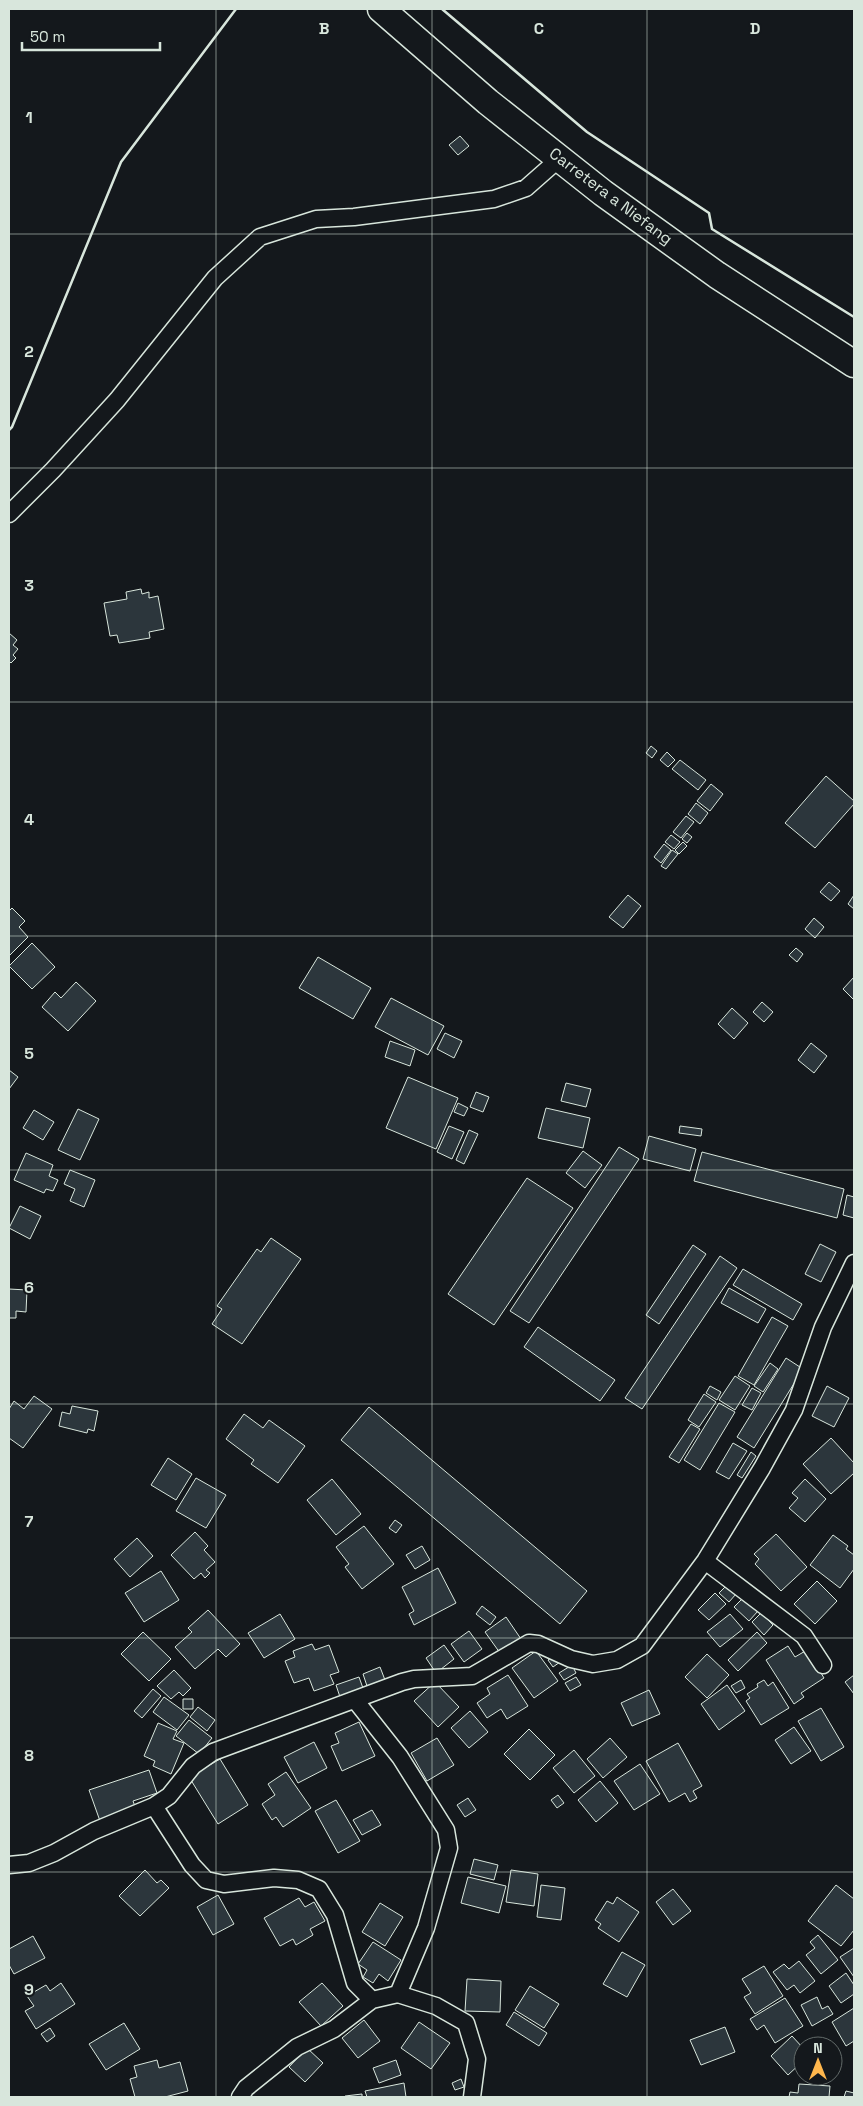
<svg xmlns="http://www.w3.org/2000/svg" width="863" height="2106" viewBox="0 0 863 2106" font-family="'Space Grotesk',sans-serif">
<rect width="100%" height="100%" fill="#14181c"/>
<!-- building -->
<path fill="#2c363c" stroke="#d8e6dc" d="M 460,136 L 469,146 L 458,155 L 449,145 Z
M 141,589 L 142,594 L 149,592 L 149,598 L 158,596 L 164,629 L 149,632 L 150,638 L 119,643 L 117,635 L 110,636 L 104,603 L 127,599 L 126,592 Z
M 9,633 L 17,640 L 13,645 L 18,649 L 13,655 L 16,658 L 11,663 L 9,661 Z
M 651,746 L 657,751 L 652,758 L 646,753 Z
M 667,752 L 675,760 L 668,767 L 660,760 Z
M 680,760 L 706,780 L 698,790 L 672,769 Z
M 826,776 L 854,801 L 854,804 L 815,848 L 785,823 Z
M 711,784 L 723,794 L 710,811 L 697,801 Z
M 696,803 L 708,813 L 700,824 L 688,814 Z
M 686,816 L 694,822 L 681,838 L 673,832 Z
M 687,833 L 692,837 L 687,843 L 682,839 Z
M 671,835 L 680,842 L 674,849 L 665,842 Z
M 683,842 L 687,846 L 679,854 L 675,850 Z
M 664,844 L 671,850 L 661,863 L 654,857 Z
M 672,850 L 678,854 L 666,869 L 661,866 Z
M 829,882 L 840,891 L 831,901 L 820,892 Z
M 628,895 L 641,906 L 623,928 L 609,917 Z
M 854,895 L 854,909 L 848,904 Z
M 12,908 L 25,921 L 19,927 L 28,937 L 9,956 L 9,911 Z
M 814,918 L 824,927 L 815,938 L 805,929 Z
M 32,943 L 55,967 L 32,989 L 9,966 Z
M 796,948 L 803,954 L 797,962 L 789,955 Z
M 318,957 L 371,988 L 353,1019 L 299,988 Z
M 854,977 L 854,1000 L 843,989 Z
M 76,982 L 96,1001 L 68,1031 L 42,1007 L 55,992 L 61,998 Z
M 391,998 L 444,1026 L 428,1055 L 375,1027 Z
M 762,1002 L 773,1012 L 764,1022 L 753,1012 Z
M 732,1008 L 748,1023 L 734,1039 L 718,1024 Z
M 445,1033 L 462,1041 L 454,1058 L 437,1049 Z
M 390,1041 L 415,1050 L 410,1066 L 385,1057 Z
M 811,1043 L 827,1056 L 814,1073 L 798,1060 Z
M 9,1070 L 18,1077 L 9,1089 Z
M 408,1077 L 458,1098 L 436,1149 L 386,1128 Z
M 566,1083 L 591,1089 L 586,1107 L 561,1101 Z
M 476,1092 L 489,1097 L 483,1112 L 470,1107 Z
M 458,1103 L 468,1108 L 464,1116 L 454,1112 Z
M 546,1108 L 590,1118 L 583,1148 L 538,1138 Z
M 78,1109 L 99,1119 L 80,1160 L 58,1150 Z
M 34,1110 L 54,1122 L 43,1140 L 23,1128 Z
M 449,1126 L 464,1132 L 452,1159 L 437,1152 Z
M 680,1126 L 702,1129 L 701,1136 L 679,1133 Z
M 469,1130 L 478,1134 L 464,1164 L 456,1160 Z
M 649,1136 L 696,1149 L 690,1171 L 643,1159 Z
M 619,1147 L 639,1159 L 529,1323 L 510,1311 Z
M 583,1151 L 602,1165 L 585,1188 L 566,1173 Z
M 702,1152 L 844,1189 L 837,1218 L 694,1181 Z
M 26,1153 L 53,1165 L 49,1176 L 58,1180 L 53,1191 L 46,1189 L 44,1193 L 14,1180 Z
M 70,1170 L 95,1180 L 84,1207 L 70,1201 L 75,1189 L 64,1184 Z
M 527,1178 L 573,1208 L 494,1325 L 448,1294 Z
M 847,1195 L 854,1197 L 854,1218 L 843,1215 Z
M 20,1206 L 41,1216 L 30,1239 L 9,1228 Z
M 271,1238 L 301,1259 L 242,1344 L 212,1324 L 222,1309 L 217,1306 L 257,1249 L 261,1252 Z
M 820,1244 L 836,1252 L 821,1282 L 805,1274 Z
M 693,1245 L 706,1254 L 659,1324 L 646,1315 Z
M 720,1256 L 737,1268 L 642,1409 L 625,1398 Z
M 743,1269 L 802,1304 L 793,1320 L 733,1285 Z
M 729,1288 L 766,1309 L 758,1323 L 721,1303 Z
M 9,1289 L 27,1290 L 26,1312 L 16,1311 L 16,1318 L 9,1318 Z
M 772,1317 L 788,1326 L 754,1385 L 738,1376 Z
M 538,1327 L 615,1380 L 600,1401 L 524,1347 Z
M 786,1358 L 803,1369 L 754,1448 L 737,1437 Z
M 770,1363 L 778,1369 L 763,1392 L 754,1386 Z
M 735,1376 L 750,1386 L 735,1410 L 719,1400 Z
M 710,1386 L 721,1392 L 717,1400 L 706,1393 Z
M 827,1386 L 849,1398 L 834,1427 L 812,1416 Z
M 752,1388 L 761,1393 L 752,1410 L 742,1405 Z
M 704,1394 L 716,1402 L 699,1427 L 688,1420 Z
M 34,1396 L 52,1409 L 23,1448 L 9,1438 L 9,1409 L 14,1401 L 24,1409 Z
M 719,1403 L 735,1412 L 700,1470 L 684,1460 Z
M 72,1406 L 98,1411 L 94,1431 L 88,1429 L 87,1433 L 59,1426 L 62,1412 L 70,1414 Z
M 369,1407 L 587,1591 L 560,1624 L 341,1440 Z
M 244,1414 L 263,1428 L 269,1420 L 305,1446 L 278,1483 L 251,1464 L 254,1460 L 226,1439 Z
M 691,1424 L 700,1429 L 679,1463 L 669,1457 Z
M 831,1438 L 854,1463 L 854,1473 L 831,1494 L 803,1464 Z
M 733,1443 L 747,1451 L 729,1479 L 716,1472 Z
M 751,1452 L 756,1456 L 742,1478 L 737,1475 Z
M 168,1458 L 192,1474 L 176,1500 L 151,1485 Z
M 196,1478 L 226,1495 L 206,1528 L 176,1511 Z
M 332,1479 L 361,1514 L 336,1535 L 307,1500 Z
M 805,1479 L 826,1499 L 805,1522 L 789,1508 L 798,1498 L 792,1493 Z
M 395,1520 L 402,1525 L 396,1533 L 389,1528 Z
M 364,1526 L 394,1564 L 362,1589 L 345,1567 L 349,1564 L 336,1547 Z
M 195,1532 L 208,1546 L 204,1550 L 215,1562 L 206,1570 L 210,1573 L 205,1578 L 201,1573 L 194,1579 L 171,1555 Z
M 776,1534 L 807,1567 L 781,1591 L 755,1564 L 759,1559 L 754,1554 Z
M 833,1535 L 848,1546 L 846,1549 L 854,1555 L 854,1569 L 840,1588 L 810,1565 Z
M 137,1538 L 153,1556 L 130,1577 L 114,1559 Z
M 422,1546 L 430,1560 L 415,1569 L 406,1555 Z
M 438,1568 L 456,1603 L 414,1625 L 409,1614 L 414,1611 L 402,1587 Z
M 161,1571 L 179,1600 L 144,1622 L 125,1593 Z
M 817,1581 L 837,1601 L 815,1624 L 794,1604 Z
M 726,1586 L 736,1594 L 729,1602 L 719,1593 Z
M 715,1593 L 726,1604 L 709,1620 L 698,1610 Z
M 744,1597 L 758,1611 L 749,1621 L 734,1607 Z
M 482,1606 L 496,1617 L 490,1625 L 476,1614 Z
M 208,1610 L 240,1644 L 226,1657 L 218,1649 L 195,1669 L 175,1647 L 192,1632 L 188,1628 Z
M 761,1613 L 773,1625 L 764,1635 L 752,1622 Z
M 280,1614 L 295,1639 L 264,1658 L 248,1633 Z
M 730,1614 L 743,1629 L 720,1647 L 707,1632 Z
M 506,1617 L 521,1639 L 500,1653 L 485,1632 Z
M 469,1631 L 482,1649 L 464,1662 L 451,1644 Z
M 143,1632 L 171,1659 L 149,1681 L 121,1654 Z
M 757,1632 L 767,1643 L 738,1671 L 728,1660 Z
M 312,1644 L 315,1650 L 329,1645 L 339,1672 L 330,1675 L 334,1684 L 314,1691 L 309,1678 L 294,1683 L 285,1661 L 295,1657 L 293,1651 Z
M 444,1645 L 454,1659 L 436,1673 L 426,1658 Z
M 788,1646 L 795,1657 L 807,1650 L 824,1678 L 801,1693 L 804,1697 L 794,1704 L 766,1660 Z
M 536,1651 L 558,1681 L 534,1698 L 512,1668 Z
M 707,1654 L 729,1675 L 707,1698 L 685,1677 Z
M 555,1655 L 560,1662 L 553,1667 L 548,1660 Z
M 572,1665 L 576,1673 L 564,1680 L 559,1673 Z
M 380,1667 L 385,1680 L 367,1686 L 363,1674 Z
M 174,1670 L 191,1688 L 183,1696 L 179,1692 L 171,1699 L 157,1686 Z
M 508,1675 L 528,1706 L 507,1719 L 501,1709 L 487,1718 L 477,1703 L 490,1694 L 487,1688 Z
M 854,1675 L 854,1694 L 845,1682 Z
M 359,1677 L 364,1691 L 341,1700 L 336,1685 Z
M 576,1677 L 581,1685 L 570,1691 L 565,1683 Z
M 741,1680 L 745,1688 L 736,1693 L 731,1686 Z
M 764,1680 L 768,1686 L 773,1682 L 789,1708 L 761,1725 L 746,1701 L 750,1698 L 747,1694 L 758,1687 L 757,1684 Z
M 435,1682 L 459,1707 L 438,1727 L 414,1701 Z
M 727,1685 L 745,1711 L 719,1730 L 701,1704 Z
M 153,1689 L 161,1696 L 142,1718 L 134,1711 Z
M 649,1690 L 660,1714 L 632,1726 L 621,1703 Z
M 164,1697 L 189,1715 L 177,1730 L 153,1712 Z
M 183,1699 L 193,1699 L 193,1709 L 183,1709 Z
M 198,1707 L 215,1720 L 207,1731 L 190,1717 Z
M 821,1708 L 844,1747 L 821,1761 L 798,1721 Z
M 470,1711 L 488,1732 L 469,1748 L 451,1728 Z
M 189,1720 L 212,1738 L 199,1754 L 176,1736 Z
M 359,1722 L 375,1756 L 342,1771 L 331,1746 L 339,1743 L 335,1733 Z
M 158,1723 L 177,1731 L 173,1739 L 184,1743 L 171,1774 L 153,1766 L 155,1761 L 144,1756 Z
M 794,1727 L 811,1751 L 791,1764 L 775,1740 Z
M 529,1729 L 555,1755 L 530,1780 L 504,1754 Z
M 437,1738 L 454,1765 L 427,1781 L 411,1753 Z
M 610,1738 L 627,1757 L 603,1778 L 587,1759 Z
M 314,1742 L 327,1768 L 298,1783 L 284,1757 Z
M 678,1743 L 702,1786 L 693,1791 L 697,1798 L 690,1802 L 685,1793 L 669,1802 L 646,1761 Z
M 574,1750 L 595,1776 L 574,1793 L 553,1768 Z
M 220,1759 L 248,1805 L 218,1824 L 189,1777 Z
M 640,1764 L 660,1794 L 634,1810 L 614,1781 Z
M 149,1770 L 157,1793 L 133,1801 L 136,1809 L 100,1821 L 89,1790 Z
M 286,1772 L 311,1808 L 283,1827 L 276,1817 L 272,1820 L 262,1804 L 275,1795 L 268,1784 Z
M 600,1781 L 618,1803 L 596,1822 L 578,1800 Z
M 558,1795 L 564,1803 L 557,1808 L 551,1800 Z
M 468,1798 L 476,1810 L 465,1817 L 457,1805 Z
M 336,1800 L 360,1841 L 338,1853 L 315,1811 Z
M 372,1810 L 381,1825 L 362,1835 L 353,1820 Z
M 474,1859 L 498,1865 L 494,1880 L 470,1874 Z
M 145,1870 L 157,1883 L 161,1880 L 169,1888 L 140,1916 L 119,1896 Z
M 511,1870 L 538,1874 L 534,1906 L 506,1902 Z
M 468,1877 L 506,1886 L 499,1913 L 461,1903 Z
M 541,1885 L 565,1888 L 561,1920 L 537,1917 Z
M 836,1885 L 854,1899 L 854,1930 L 841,1946 L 808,1921 Z
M 673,1889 L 691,1911 L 673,1925 L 656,1902 Z
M 218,1895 L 234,1924 L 213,1935 L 197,1907 Z
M 617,1897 L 639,1912 L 619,1942 L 598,1928 L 601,1924 L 595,1920 L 607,1901 L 613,1904 Z
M 299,1898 L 305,1907 L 314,1902 L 325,1921 L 310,1929 L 313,1935 L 296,1945 L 293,1939 L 280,1946 L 264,1918 Z
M 380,1903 L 403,1917 L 385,1946 L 362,1932 Z
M 818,1935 L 838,1960 L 821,1974 L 806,1955 L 815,1948 L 810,1942 Z
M 33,1936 L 45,1958 L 14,1974 L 9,1965 L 9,1949 Z
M 373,1942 L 401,1960 L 388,1981 L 379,1974 L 373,1983 L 363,1977 L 367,1970 L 358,1964 Z
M 854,1948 L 854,1977 L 840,1957 Z
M 622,1952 L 645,1965 L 627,1997 L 603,1984 Z
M 799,1961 L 815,1981 L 800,1993 L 794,1985 L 787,1990 L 773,1972 L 784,1964 L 789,1969 Z
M 764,1966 L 783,1996 L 755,2014 L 744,1997 L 751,1993 L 742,1979 Z
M 846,1973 L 854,1985 L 854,1994 L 841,2003 L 829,1986 Z
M 467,1979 L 501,1981 L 500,2012 L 465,2011 Z
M 61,1983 L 75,2004 L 36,2029 L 25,2011 L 34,2006 L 27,1996 L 46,1985 L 50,1991 Z
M 322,1983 L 343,2006 L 321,2026 L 299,2002 Z
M 530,1986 L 559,2004 L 544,2028 L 515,2010 Z
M 817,1997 L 822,2009 L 828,2006 L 833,2014 L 812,2026 L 801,2005 Z
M 785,1998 L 803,2026 L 775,2043 L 764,2025 L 757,2030 L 750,2019 Z
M 854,2008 L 854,2041 L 846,2046 L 832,2022 Z
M 514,2012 L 547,2033 L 539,2046 L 506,2025 Z
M 364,2020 L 380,2041 L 358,2058 L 342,2038 Z
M 419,2022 L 450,2043 L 431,2069 L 401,2048 Z
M 124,2023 L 140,2049 L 106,2070 L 89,2044 Z
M 725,2027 L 735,2052 L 701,2065 L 690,2040 Z
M 50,2028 L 55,2036 L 47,2042 L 41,2034 Z
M 792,2036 L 803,2048 L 803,2061 L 788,2075 L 771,2056 Z
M 307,2048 L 323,2063 L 305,2082 L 289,2067 Z
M 157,2060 L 159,2068 L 180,2062 L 188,2091 L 165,2097 L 135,2097 L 130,2079 L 137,2077 L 134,2066 Z
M 396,2060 L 401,2075 L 379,2083 L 373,2068 Z
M 461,2079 L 464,2087 L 455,2090 L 452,2083 Z
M 404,2083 L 406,2097 L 367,2097 L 365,2091 Z
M 799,2084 L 830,2086 L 829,2097 L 789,2097 L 790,2092 L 798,2093 Z
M 846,2091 L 854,2093 L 854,2097 L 844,2097 Z
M 362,2094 L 362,2097 L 345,2097 L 345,2096 Z"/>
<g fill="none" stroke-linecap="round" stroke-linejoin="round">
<defs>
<path id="street" d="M 9,514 L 53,470 L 117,400 L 215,278 L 260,237 L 316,219 L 354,217 L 494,199 L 526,188 L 560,158
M 705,1561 L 804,1636 L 823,1665
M 355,1700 L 400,1757 L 446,1830 L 449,1848 L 426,1928 L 398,1994
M 154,1806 L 192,1865 L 206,1880 L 224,1884 L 274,1878 L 298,1880 L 319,1889 L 335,1915 L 355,1983 L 372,2000
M 9,1865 L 29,1863 L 54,1853 L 94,1831 L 154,1806 L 169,1796 L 193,1766 L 213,1752 L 402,1682 L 414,1679 L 472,1676 L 529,1643 L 538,1644 L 571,1659 L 593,1664 L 617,1660 L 642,1646 L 705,1561 L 762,1468 L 794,1410 L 823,1327 L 854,1263
M 240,2097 L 246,2088 L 297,2047 L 334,2029 L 372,2000 L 398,1994 L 436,2006 L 466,2023 L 477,2059 L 472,2097"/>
<path id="primary" d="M 381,9 L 488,102 L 603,193 L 717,275 L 854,364"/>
</defs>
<!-- street casing -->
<use href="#street" stroke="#d8e6dc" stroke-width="19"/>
<!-- primary casing -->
<use href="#primary" stroke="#d8e6dc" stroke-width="29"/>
<!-- street -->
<use href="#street" stroke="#14181c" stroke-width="16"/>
<!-- primary -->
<use href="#primary" stroke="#14181c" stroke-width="26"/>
<!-- wall -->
<path stroke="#d8e6dc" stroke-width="2.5" d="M 442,9 L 587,132 L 709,213 L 712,229 L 854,317
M 9,430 L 12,427 L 121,162 L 236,9"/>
</g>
<!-- grid -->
<path fill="none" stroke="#d8e6dc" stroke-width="1" stroke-opacity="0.55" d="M 216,9 L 216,2097M 432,9 L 432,2097M 647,9 L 647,2097M 9,234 L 854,234M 9,468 L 854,468M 9,702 L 854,702M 9,936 L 854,936M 9,1170 L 854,1170M 9,1404 L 854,1404M 9,1638 L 854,1638M 9,1872 L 854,1872"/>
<g text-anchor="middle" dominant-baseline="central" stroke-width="4" stroke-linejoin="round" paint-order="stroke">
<!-- street labels -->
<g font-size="16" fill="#d8e6dc" stroke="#14181c">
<text transform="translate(611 196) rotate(37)">Carretera a Niefang</text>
</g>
</g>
<g font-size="16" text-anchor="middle" font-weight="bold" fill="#d8e6dc" stroke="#14181c" stroke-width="4" stroke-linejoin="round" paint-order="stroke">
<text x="324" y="34">B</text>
<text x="539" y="34">C</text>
<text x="755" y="34">D</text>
<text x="29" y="123">1</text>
<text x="29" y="357">2</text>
<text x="29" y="591">3</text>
<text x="29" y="825">4</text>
<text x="29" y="1059">5</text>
<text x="29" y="1293">6</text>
<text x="29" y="1527">7</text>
<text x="29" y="1761">8</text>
<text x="29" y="1995">9</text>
</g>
<!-- border -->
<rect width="863" height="2106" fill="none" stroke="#d8e6dc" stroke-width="20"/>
<!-- north arrow -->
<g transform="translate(818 2061)"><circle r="24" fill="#14181c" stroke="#626a69"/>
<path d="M0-4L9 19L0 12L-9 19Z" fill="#ffb74d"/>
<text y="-8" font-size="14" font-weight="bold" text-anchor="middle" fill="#d8e6dc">N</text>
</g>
<!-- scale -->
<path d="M22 42v8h138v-8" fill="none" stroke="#d8e6dc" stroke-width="2.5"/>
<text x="30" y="42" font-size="15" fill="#d8e6dc" stroke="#14181c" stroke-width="4" paint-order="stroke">50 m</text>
</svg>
